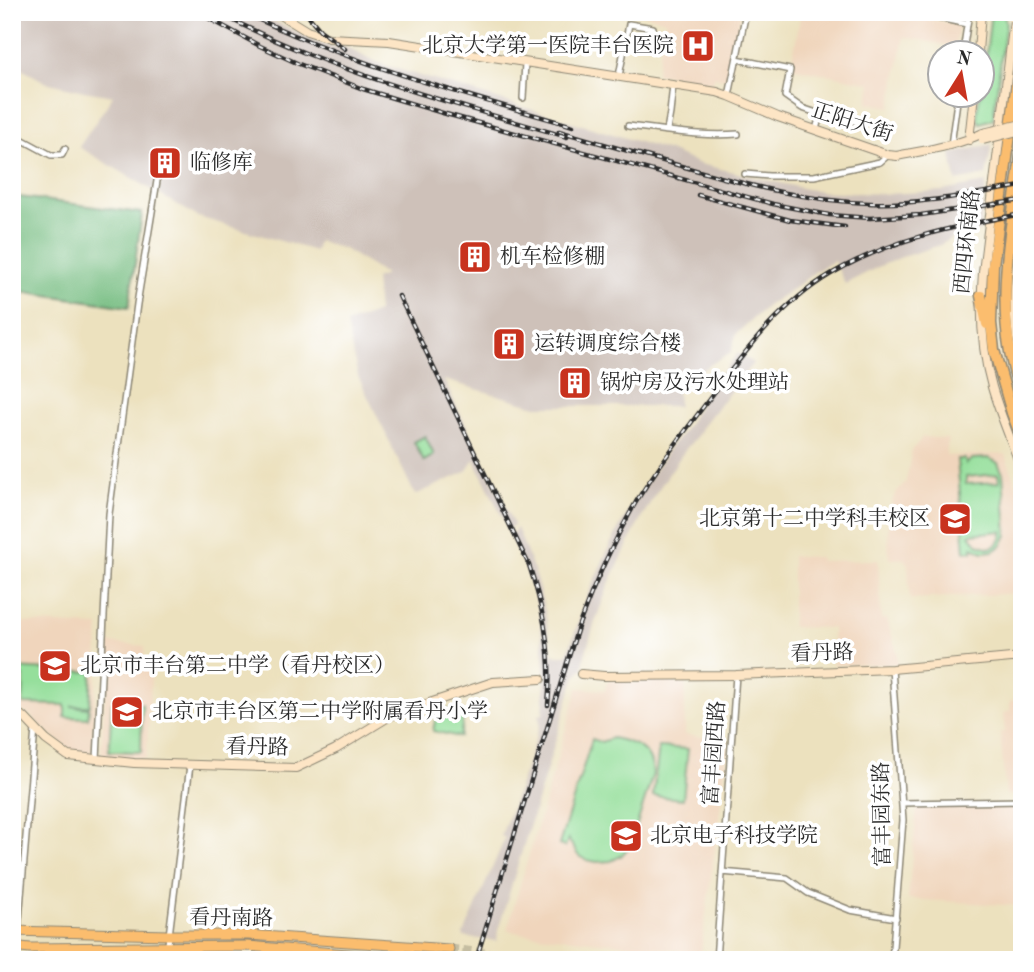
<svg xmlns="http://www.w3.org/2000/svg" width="1034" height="972" viewBox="0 0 1034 972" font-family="'Old Standard TT','Noto Serif SC',serif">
<rect width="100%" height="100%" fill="#fff"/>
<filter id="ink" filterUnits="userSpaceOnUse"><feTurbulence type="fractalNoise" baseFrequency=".0143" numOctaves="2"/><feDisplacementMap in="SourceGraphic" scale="14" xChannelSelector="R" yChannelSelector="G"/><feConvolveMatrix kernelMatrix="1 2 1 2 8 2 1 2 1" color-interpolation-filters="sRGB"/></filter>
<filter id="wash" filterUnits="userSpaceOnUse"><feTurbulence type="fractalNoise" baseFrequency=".00686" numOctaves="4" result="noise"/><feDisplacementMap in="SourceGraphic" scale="28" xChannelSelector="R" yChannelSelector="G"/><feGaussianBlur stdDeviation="1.57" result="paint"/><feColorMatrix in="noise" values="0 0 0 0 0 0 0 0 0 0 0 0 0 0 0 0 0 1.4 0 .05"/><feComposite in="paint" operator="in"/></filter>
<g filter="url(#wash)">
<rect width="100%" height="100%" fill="#ece1be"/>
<!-- built -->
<path fill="#f0d5bc" d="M 633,12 L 741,12 L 729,80 L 714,77 L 713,83 L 656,73 L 666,20 Z
M 801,12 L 895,12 L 959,25 L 955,47 L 904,37 L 891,107 L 868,103 L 871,83 L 791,67 Z
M 923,437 L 948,439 L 946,456 L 1005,454 L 1022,499 L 1022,593 L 910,599 L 908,564 L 904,559 L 889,559 L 888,525 L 891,505 L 896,493 L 906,482 L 912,450 Z
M 792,556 L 819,557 L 820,561 L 878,560 L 881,619 L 887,619 L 888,623 L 897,653 L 898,664 L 833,665 L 832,628 L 792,627 Z
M 12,622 L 99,626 L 92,754 L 71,750 L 48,733 L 30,715 L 12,706 Z
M 109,643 L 145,646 L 143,667 L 152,668 L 146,759 L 101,756 Z
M 1013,665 L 1022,665 L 1022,795 L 1006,795 L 1000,732 L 1005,732 L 1003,713 L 1010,711 L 1010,701 L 1015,701 Z
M 608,679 L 685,679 L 685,735 L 729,741 L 701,953 L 519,933 L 507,930 L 578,688 L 605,690 Z
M 1022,805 L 1022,906 L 908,899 L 917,807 Z"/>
<!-- industrial -->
<path fill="#cec1b9" d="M 12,12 L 254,12 L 318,41 L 339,48 L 343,45 L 363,56 L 384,65 L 669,151 L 700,164 L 762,179 L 806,189 L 828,192 L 886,194 L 942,191 L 986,183 L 980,231 L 955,236 L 940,245 L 902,257 L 880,266 L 845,284 L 834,261 L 816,271 L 797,286 L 768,305 L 736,334 L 731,352 L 677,385 L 678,406 L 536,406 L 444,380 L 514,525 L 508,529 L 474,459 L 466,472 L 415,495 L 358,376 L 346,324 L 378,312 L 375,279 L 385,275 L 344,249 L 318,241 L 315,251 L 198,217 L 79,147 L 113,96 L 84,91 L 45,82 L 12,63 Z
M 992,144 L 986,175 L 956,181 L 951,154 Z
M 738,353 L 753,363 L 700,429 L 701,431 L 685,450 L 654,496 L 637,526 L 609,584 L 595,622 L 584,658 L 583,669 L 580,670 L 576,676 L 570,693 L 498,930 L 497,941 L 464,937 L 463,933 L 465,932 L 505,838 L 501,836 L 526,768 L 540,724 L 539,715 L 543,714 L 545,683 L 544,656 L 539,612 L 526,571 L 510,536 L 517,528 L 534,571 L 545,611 L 552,655 L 567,655 L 587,596 L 611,543 L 629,510 L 672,444 L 677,440 L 688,424 L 706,393 Z"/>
<!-- green -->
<path fill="#95df9b" stroke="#608563" stroke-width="2" fill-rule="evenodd" d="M 997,12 L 1004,15 L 1006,22 L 993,119 L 980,123 C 974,116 979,103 980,95 L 982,94 L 990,20 L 992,14 Z
M 425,436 L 434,455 L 424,461 L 414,442 Z
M 989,458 L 998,463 L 1003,474 L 1007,535 L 1002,545 L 993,551 L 983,552 L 972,547 L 972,551 L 965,551 L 957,459 L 965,459 L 966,464 L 972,459 ZM 998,474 L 999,482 L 966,484 L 966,477 ZM 1002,531 C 1003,539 998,545 990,548 L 977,544 L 970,534 Z
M 12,668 L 92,672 L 90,706 L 71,706 L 89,708 L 88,718 L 65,717 L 65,705 L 23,704 L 24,676 L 12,674 Z
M 112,702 L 142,704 L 141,752 L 109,751 Z
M 446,709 L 464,713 L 460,737 L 433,731 L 437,711 Z
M 612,738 C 634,742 652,749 653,774 L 630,846 L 621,856 L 611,861 L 597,862 L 587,860 L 578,855 L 568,839 L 565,847 L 559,845 L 592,739 L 601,742 Z
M 659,747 L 688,749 L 683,799 L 653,796 Z"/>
<!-- forest -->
<path fill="#78be83" stroke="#527457" stroke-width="2" d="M 12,196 L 142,213 L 129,307 L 12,290 Z"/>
</g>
<g filter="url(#ink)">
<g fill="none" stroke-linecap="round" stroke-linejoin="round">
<!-- primary-tunnel -->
<path stroke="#c5bda1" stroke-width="9" stroke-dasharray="9 4.5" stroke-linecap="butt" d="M 449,949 L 512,956"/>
<defs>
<path id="street" d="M 910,12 L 967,24
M 963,52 L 969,12
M 737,59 L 790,70 L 785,96 L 802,108 L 820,114
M 619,76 L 629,24 L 653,28
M 729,96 L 746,12
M 523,98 L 525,63
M 628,126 C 664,130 701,137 738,134
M 667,130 L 670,113 L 673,85
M 816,130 L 820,114 L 863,123
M 12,134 L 51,155 L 62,155 L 65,149
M 951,145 L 958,94
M 745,174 L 769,176 L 814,176 L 880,162 L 888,155
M 892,669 L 903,820 L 892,960
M 97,759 L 109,514 L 137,304 L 157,181
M 902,803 L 1022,801
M 722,872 L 787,878 L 808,893 L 850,910 L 896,918
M 18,932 L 35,729
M 166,960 L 190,765
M 716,960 L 736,675"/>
<path id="secondary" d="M 276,12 L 307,31 L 329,38 L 389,41 L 717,92 L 729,96 L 778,117 L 888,155 L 897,156 C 926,150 956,146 983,133
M 1015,12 L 983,272 C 980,311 981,349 992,387 C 1000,415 1012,442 1022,470
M 978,52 L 981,12
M 969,140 L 974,94
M 1022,222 C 1016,269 1009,316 1022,362
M 581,674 L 604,676 L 736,675 L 892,669 L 1022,657
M 12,711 L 24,717 L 46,740 L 68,756 L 134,763 L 296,768 L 336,749 L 390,716 L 493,682 L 541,679"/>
<path id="primary" d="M 12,931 L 168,935 L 248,935 L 449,949
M 12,946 L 30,948 L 247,946 L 422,960
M 512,956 L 560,960"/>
<path id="highway" d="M 1022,43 L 993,265 L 991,323 L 994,350 L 1012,413 L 1022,439
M 1022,149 C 1011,234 991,313 1022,396
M 981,296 L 987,324"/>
</defs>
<!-- street casing -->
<use href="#street" stroke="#8c8674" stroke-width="8"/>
<!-- secondary casing -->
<use href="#secondary" stroke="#8c8674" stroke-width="10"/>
<!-- primary casing -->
<use href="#primary" stroke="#8c8674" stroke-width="11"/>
<!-- highway casing -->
<use href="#highway" stroke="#8c8674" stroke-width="13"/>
<!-- street -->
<use href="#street" stroke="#fff" stroke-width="5"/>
<!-- secondary -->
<use href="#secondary" stroke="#fde5c5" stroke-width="8"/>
<!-- primary -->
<use href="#primary" stroke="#fbbd6e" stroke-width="9"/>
<!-- highway -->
<use href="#highway" stroke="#fbbd6e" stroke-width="10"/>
<defs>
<path id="rail" d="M 197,12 L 260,46 L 299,64 L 363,89 L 446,114 L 773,204 L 829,215 L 870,218 L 921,215 L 1022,200
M 243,12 C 348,63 462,94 573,126
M 305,12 L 320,30 L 345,49
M 221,14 C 330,72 449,102 567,137
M 559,131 C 604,144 648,157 692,169 C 750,186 808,201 869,203 C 920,205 971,194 1022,186
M 698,195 L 790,220 L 845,227
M 399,296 L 529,565 C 544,610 553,657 548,705
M 476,960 L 578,627 C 594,584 613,542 636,502 C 659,464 686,430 713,394 C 746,350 782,303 831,274 C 891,239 954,226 1022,214"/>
</defs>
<!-- rail casing -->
<use href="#rail" stroke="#2b2b2b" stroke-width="4.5"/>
<!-- rail -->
<use href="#rail" stroke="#fff" stroke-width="2" stroke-dasharray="5" stroke-linecap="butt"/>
<defs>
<path id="secondary-bridge" d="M 983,133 L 1022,124
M 983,140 L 1022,130"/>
</defs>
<!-- secondary-bridge casing -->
<use href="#secondary-bridge" stroke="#8c8674" stroke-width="10" stroke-linecap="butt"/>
<!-- secondary-bridge -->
<use href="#secondary-bridge" stroke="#fde5c5" stroke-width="8"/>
</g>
</g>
<!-- icons -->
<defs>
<symbol id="hospital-square" viewBox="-11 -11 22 22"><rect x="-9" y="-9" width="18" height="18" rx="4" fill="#c8321e" stroke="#fff"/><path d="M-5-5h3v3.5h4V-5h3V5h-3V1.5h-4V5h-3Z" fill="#fff"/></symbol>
<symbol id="building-square" viewBox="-11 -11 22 22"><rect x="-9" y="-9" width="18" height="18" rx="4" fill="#c8321e" stroke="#fff"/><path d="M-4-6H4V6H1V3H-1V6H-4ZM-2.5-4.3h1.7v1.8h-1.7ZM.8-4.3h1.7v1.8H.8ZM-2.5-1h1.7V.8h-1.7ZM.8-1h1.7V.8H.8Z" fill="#fff"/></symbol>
<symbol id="school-square" viewBox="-11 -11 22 22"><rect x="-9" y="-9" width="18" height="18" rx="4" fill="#c8321e" stroke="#fff"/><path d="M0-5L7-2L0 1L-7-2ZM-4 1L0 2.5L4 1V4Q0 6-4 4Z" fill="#fff"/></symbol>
<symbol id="university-square" viewBox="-11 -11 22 22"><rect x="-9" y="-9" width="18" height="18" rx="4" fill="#c8321e" stroke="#fff"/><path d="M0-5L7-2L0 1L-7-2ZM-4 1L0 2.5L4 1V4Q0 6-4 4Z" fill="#fff"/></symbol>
</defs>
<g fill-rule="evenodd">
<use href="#hospital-square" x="679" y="27" width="38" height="38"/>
<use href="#building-square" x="146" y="144" width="38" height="38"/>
<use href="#building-square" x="456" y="238" width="38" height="38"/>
<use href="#building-square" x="490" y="325" width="38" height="38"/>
<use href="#building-square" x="556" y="364" width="38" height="38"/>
<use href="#school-square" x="936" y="500" width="38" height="38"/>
<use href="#school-square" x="36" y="647" width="38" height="38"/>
<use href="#school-square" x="108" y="693" width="38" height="38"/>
<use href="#university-square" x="607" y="817" width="38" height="38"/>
</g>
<g text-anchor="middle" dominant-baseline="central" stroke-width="7" stroke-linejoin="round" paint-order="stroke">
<!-- poi labels -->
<g font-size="21" fill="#2b2b2b" stroke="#fff" text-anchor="start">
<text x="674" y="46" text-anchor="end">北京大学第一医院丰台医院</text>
<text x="190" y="163">临修库</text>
<text x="500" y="257">机车检修棚</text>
<text x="534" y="344">运转调度综合楼</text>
<text x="600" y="383">锅炉房及污水处理站</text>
<text x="930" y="519" text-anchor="end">北京第十二中学科丰校区</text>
<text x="80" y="666">北京市丰台第二中学（看丹校区）</text>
<text x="152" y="712">北京市丰台区第二中学附属看丹小学</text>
<text x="650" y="836">北京电子科技学院</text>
</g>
<!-- street labels -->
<g font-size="21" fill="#2b2b2b" stroke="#fff">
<text transform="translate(852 123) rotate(18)">正阳大街</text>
<text transform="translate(968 242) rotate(-84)">西四环南路</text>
<text transform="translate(822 654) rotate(-2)">看丹路</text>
<text transform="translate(257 748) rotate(1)">看丹路</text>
<text transform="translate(715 753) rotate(-86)">富丰园西路</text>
<text transform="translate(883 814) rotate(-91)">富丰园东路</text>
<text transform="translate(231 919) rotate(1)">看丹南路</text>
</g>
</g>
<!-- margin -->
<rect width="1034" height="972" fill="none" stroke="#fff" stroke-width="42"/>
<!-- north arrow -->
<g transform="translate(961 74) rotate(11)"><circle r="33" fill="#ffffff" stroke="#aaaaaa" stroke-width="2"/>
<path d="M0-5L12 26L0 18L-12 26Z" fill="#c8321e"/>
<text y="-10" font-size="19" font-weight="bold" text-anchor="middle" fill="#2b2b2b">N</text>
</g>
</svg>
